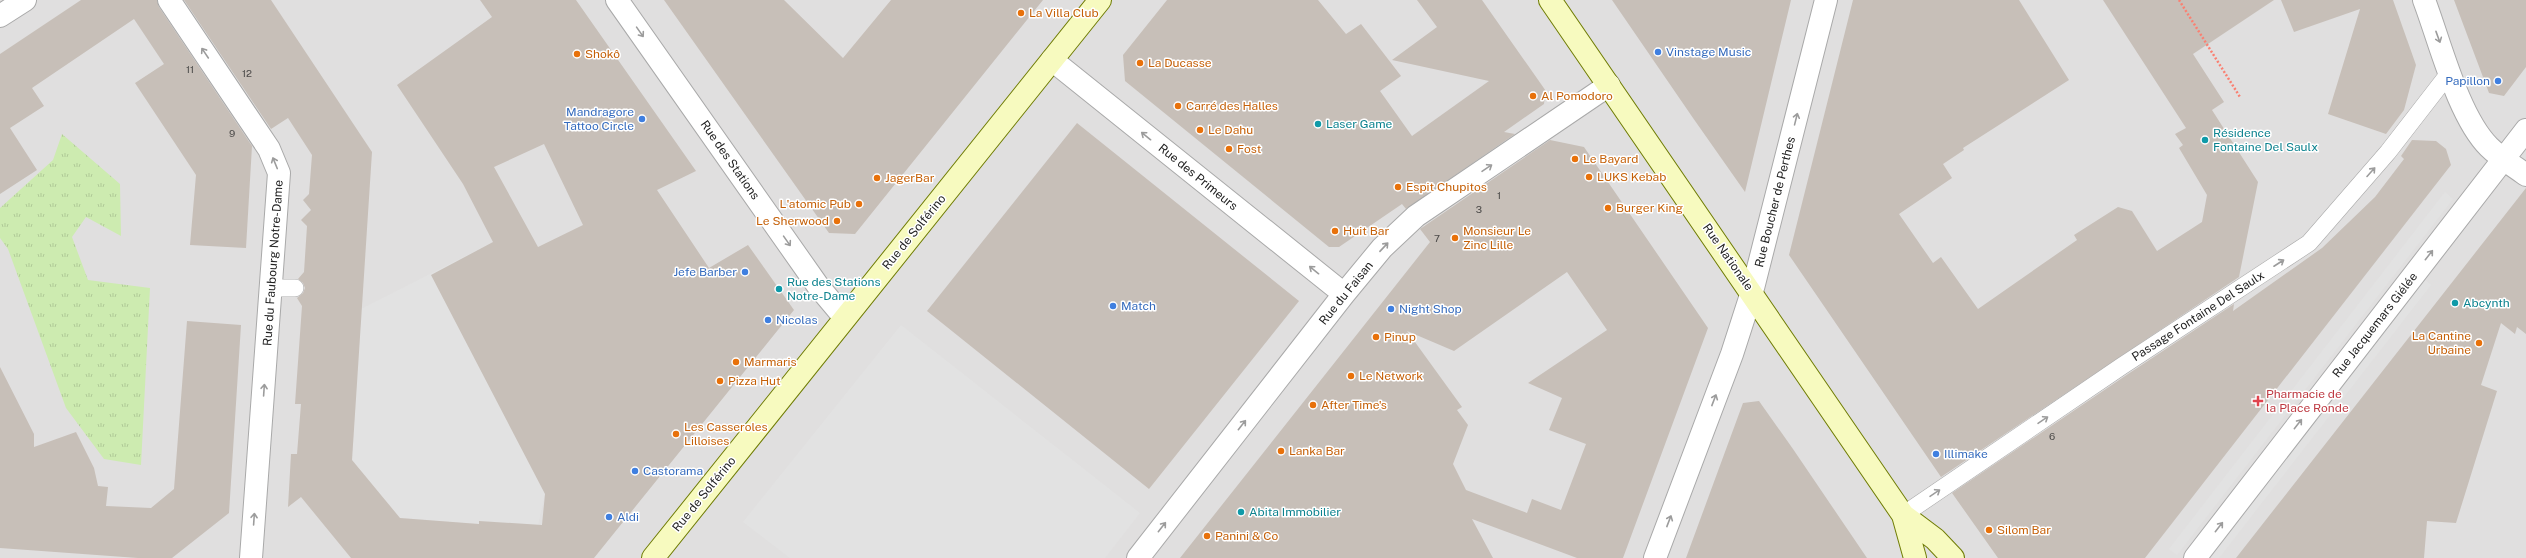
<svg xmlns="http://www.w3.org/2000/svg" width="2526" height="558" viewBox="0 0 2526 558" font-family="'Public Sans',sans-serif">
<defs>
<pattern id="grass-tufts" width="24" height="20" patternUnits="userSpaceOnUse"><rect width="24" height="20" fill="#cdebb0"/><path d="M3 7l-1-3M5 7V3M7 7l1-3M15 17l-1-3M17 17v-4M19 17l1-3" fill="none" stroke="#b0c997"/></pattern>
</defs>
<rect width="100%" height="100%" fill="#f2efe9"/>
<!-- residential -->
<path fill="#e0dfdf" d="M 0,0 L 2526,0 L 2526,558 L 0,558 Z"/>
<!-- grass -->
<path fill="url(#grass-tufts)" d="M 62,134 L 120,184 L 121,236 L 86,217 L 72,237 L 88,280 L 150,288 L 141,465 L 104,459 L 66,408 L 8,249 L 0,238 L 0,208 L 53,160 Z"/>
<!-- parking -->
<path fill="#e2e2e2" d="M 494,167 L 636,434 L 545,494 L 538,525 L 479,524 L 400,518 L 352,460 L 361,309 L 493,242 L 478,176 Z
M 2445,192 L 2453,199 L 2177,555 L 2169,549 Z
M 2424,279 L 2431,285 L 2219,558 L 2206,558 Z
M 901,325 L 1140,513 L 1105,558 L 790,558 L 743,522 Z"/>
<!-- building -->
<path fill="#c7bfb8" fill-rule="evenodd" d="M 81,0 L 157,0 L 159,7 L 252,146 L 246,248 L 190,245 L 196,175 L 135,83 L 164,64 L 134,19 L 32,88 L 44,106 L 10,128 L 37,170 L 0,194 L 0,54 Z
M 184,0 L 271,0 L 372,152 L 352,460 L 400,518 L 479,524 L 479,521 L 542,525 L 545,494 L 431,275 L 493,242 L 463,184 L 397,85 L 492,17 L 480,0 L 576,0 L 696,171 L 657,190 L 709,268 L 748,245 L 794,310 L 594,558 L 351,558 L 301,497 L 288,507 L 291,454 L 297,454 L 301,404 L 295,404 L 302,306 L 297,298 L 303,293 L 305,288 L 303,283 L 298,279 L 304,272 L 307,226 L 301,220 L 311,210 L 303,200 L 309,194 L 312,155 L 288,118 L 271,129 ZM 544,144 L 583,225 L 538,247 L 494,167 Z
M 664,0 L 784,0 L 843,58 L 891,0 L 1043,0 L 855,234 L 829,233 Z
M 1167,0 L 1318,0 L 1346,34 L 1361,24 L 1401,76 L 1380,91 L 1412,136 L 1489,81 L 1392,60 L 1437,27 L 1417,0 L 1482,0 L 1548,94 L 1545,94 L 1544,104 L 1504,132 L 1515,134 L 1406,209 L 1402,204 L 1339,247 L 1329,247 L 1125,81 L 1123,55 Z
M 1612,0 L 1791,0 L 1745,192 L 1693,118 Z
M 1853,0 L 2019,0 L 2069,80 L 1963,148 L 1964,150 L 1943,164 L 1952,178 L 1899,214 L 1933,263 L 1941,257 L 1978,309 L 2077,240 L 2074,235 L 2118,207 L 2132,211 L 2157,251 L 2202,222 L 2207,195 L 2179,148 L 2183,145 L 2175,134 L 2186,128 L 2103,0 L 2274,0 L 2193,54 L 2224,102 L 2212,110 L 2258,182 L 2239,277 L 1941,477 L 1789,255 Z
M 2281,0 L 2393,0 L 2416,65 L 2404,110 L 2386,134 L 2328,114 L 2360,9 L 2294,32 Z
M 2454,0 L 2526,0 L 2526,67 L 2504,96 L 2489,93 Z
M 1077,123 L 1299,301 L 1149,489 L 927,311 Z
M 1550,140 L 1584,147 L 1708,328 L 1623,558 L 1577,558 L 1472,519 L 1493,558 L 1180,558 L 1430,242 L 1420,229 ZM 1567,272 L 1607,330 L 1528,383 L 1562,398 L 1549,430 L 1586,444 L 1561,510 L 1532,499 L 1527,513 L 1466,490 L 1453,464 L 1468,425 L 1457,410 L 1462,407 L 1407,331 L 1454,351 Z
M 2412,140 L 2436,141 L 2446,149 L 2451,165 L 2145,558 L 1998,558 L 1952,493 L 2128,374 L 2234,304 L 2233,311 L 2322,248 L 2375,197 L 2404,159 L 2401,156 Z
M 2526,188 L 2526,334 L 2517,327 L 2515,334 L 2501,323 L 2481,385 L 2497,391 L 2456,523 L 2427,521 L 2424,558 L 2236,558 Z
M 187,321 L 241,325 L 229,513 L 172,558 L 138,558 L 0,548 L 0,367 L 34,434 L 34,447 L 76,432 L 94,468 L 98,486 L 108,487 L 106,506 L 151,508 L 174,489 Z
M 1759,401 L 1793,449 L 1867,558 L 1686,558 L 1743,403 Z"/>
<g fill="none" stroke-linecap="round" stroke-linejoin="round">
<defs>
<path id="lane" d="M 271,288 L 295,288
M 1903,515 L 2122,366 L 2309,243 L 2388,152 L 2450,72"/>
<path id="street" d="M 169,0 L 269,149 L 279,173 L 251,558
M 617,0 L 818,286 L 844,317
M 2424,0 C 2440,42 2458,116 2489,147 C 2500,158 2514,166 2526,175
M 0,16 L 25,0
M 1052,60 L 1344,294
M 1138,558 L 1344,294 L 1382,248 L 1416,216 L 1609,85
M 1655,558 L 1732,354 L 1752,292 L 1826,0
M 2195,558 L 2526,130"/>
<path id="secondary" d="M 1550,0 L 1903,515 L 1915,558
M 1903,515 L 1935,539 L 1953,558
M 653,558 L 1100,0"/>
</defs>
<!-- lane casing -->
<use href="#lane" stroke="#a9a9a9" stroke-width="18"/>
<!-- street casing -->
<use href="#street" stroke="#a9a9a9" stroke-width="24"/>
<!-- secondary casing -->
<use href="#secondary" stroke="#707d05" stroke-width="24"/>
<!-- path -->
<path stroke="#fa8072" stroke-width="2.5" stroke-dasharray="2 2" stroke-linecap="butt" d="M 2179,0 L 2240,97"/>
<!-- lane -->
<use href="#lane" stroke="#fff" stroke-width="17"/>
<!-- street -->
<use href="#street" stroke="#fff" stroke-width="22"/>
<!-- secondary -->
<use href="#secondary" stroke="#f7fabf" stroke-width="22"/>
</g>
<!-- one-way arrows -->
<defs><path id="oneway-shaft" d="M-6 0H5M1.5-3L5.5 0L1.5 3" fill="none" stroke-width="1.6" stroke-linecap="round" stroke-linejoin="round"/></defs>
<g stroke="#9c9c9c">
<use href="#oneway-shaft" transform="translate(640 32) rotate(55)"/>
<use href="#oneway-shaft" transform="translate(2438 37) rotate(70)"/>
<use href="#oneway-shaft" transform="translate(205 53) rotate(-124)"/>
<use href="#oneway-shaft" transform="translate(1796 119) rotate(-76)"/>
<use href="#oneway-shaft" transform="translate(1146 136) rotate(-141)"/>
<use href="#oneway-shaft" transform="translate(275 163) rotate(-112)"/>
<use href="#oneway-shaft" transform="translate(1487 168) rotate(-34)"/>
<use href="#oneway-shaft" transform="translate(2371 172) rotate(-48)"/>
<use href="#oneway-shaft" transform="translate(787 241) rotate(55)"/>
<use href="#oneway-shaft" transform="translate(1384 247) rotate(-47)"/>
<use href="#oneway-shaft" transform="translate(2429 255) rotate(-52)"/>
<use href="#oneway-shaft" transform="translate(2279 263) rotate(-33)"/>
<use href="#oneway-shaft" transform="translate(1314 270) rotate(-141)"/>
<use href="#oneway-shaft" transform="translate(264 390) rotate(-86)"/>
<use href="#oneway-shaft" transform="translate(1714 400) rotate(-69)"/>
<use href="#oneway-shaft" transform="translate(2043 420) rotate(-34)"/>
<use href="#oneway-shaft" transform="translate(2298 424) rotate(-52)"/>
<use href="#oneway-shaft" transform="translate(1242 425) rotate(-52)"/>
<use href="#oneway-shaft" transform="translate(1935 493) rotate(-34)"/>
<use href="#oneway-shaft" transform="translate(254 519) rotate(-86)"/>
<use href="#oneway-shaft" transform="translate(1669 521) rotate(-69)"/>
<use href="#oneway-shaft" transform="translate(1162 527) rotate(-52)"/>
<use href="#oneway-shaft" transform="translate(2219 527) rotate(-52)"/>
</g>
<!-- markers -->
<g fill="#e8710a" stroke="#fff" stroke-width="1.5">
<circle cx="1021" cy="13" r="4"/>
<circle cx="577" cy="54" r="4"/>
<circle cx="1140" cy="63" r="4"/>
<circle cx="1533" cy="96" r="4"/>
<circle cx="1178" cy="106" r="4"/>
<circle cx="1200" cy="130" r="4"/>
<circle cx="1229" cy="149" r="4"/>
<circle cx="1575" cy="159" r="4"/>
<circle cx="1589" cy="177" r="4"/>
<circle cx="877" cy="178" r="4"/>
<circle cx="1398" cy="187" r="4"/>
<circle cx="859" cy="204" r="4"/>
<circle cx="1608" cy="208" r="4"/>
<circle cx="837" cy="221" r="4"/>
<circle cx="1335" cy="231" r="4"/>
<circle cx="1455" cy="238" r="4"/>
<circle cx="1376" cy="337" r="4"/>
<circle cx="2479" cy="343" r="4"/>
<circle cx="736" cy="362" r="4"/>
<circle cx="1351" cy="376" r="4"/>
<circle cx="720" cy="381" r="4"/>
<circle cx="1313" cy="405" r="4"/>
<circle cx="676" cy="434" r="4"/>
<circle cx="1281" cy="451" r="4"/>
<circle cx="1989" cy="530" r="4"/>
<circle cx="1207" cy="536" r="4"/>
</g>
<g fill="#3f7fe0" stroke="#fff" stroke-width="1.5">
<circle cx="1658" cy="52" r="4"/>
<circle cx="2498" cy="81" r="4"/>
<circle cx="642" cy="119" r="4"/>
<circle cx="745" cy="272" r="4"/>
<circle cx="1113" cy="306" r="4"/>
<circle cx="1391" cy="309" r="4"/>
<circle cx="768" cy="320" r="4"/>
<circle cx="1936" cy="454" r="4"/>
<circle cx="635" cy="471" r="4"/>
<circle cx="609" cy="517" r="4"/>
</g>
<g fill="#0f9aa8" stroke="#fff" stroke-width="1.5">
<circle cx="1318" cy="124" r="4"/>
<circle cx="2205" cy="140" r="4"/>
<circle cx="779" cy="289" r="4"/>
<circle cx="2455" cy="303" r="4"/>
<circle cx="1241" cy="512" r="4"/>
</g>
<path fill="#e0444e" stroke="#fff" stroke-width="1.5" d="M2256 395h4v4h4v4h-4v4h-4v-4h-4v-4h4z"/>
<g text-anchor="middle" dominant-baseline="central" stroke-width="3" stroke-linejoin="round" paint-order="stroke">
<!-- number labels -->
<g font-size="10" fill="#4b4948">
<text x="190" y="69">11</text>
<text x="247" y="73">12</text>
<text x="232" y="133">9</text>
<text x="1499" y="195">1</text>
<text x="1479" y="209">3</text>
<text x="1437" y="238">7</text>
<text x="2052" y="436">6</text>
</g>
<!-- food labels -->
<g font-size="12" fill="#c56008" stroke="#fff" text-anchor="start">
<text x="1029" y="13">La Villa Club</text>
<text x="585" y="54">Shokô</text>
<text x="1148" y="63">La Ducasse</text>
<text x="1541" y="96">Al Pomodoro</text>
<text x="1186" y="106">Carré des Halles</text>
<text x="1208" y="130">Le Dahu</text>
<text x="1237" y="149">Fost</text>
<text x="1583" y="159">Le Bayard</text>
<text x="1597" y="177">LUKS Kebab</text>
<text x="885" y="178">JagerBar</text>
<text x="1406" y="187">Espit Chupitos</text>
<text x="851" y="204" text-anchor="end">L'atomic Pub</text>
<text x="1616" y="208">Burger King</text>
<text x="829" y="221" text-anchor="end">Le Sherwood</text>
<text x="1343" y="231">Huit Bar</text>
<text x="1463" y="231">Monsieur Le<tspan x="1463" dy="14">Zinc Lille</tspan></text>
<text x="2471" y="336" text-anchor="end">La Cantine<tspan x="2471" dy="14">Urbaine</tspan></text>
<text x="1384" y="337">Pinup</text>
<text x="744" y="362">Marmaris</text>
<text x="1359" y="376">Le Network</text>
<text x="728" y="381">Pizza Hut</text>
<text x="1321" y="405">After Time's</text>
<text x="684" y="427">Les Casseroles<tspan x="684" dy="14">Lilloises</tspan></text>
<text x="1289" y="451">Lanka Bar</text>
<text x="1997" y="530">Silom Bar</text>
<text x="1215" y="536">Panini &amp; Co</text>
</g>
<!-- shop labels -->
<g font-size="12" fill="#366cbe" stroke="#fff" text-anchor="start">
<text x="1666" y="52">Vinstage Music</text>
<text x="2490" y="81" text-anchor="end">Papillon</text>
<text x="634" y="112" text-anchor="end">Mandragore<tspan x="634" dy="14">Tattoo Circle</tspan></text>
<text x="737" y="272" text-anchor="end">Jefe Barber</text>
<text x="1121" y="306">Match</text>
<text x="1399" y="309">Night Shop</text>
<text x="776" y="320">Nicolas</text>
<text x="1944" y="454">Illimake</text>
<text x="643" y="471">Castorama</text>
<text x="617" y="517">Aldi</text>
</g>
<!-- culture labels -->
<g font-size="12" fill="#0d838f" stroke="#fff" text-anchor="start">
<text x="1326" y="124">Laser Game</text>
<text x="2213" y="133">Résidence<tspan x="2213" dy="14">Fontaine Del Saulx</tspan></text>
<text x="787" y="282">Rue des Stations<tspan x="787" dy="14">Notre-Dame</tspan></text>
<text x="2463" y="303">Abcynth</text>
<text x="1249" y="512">Abita Immobilier</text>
</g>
<!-- street labels -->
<g font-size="12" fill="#222" stroke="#fff">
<text transform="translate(730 160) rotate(55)">Rue des Stations</text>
<text transform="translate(1198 177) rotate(39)">Rue des Primeurs</text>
<text transform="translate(1775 202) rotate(-76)">Rue Boucher de Perthes</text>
<text transform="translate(914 232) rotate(-51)">Rue de Solférino</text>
<text transform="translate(1728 257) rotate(55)">Rue Nationale</text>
<text transform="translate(273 263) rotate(-86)">Rue du Faubourg Notre-Dame</text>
<text transform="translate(1346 293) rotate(-51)">Rue du Faisan</text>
<text transform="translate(2198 316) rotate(-33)">Passage Fontaine Del Saulx</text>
<text transform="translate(2375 325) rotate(-52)">Rue Jacquemars Giélée</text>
<text transform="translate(704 494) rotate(-51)">Rue de Solférino</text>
</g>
<!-- health labels -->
<g font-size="12" fill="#be3a42" stroke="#fff" text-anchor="start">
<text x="2266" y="394">Pharmacie de<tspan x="2266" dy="14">la Place Ronde</tspan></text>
</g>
</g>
</svg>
